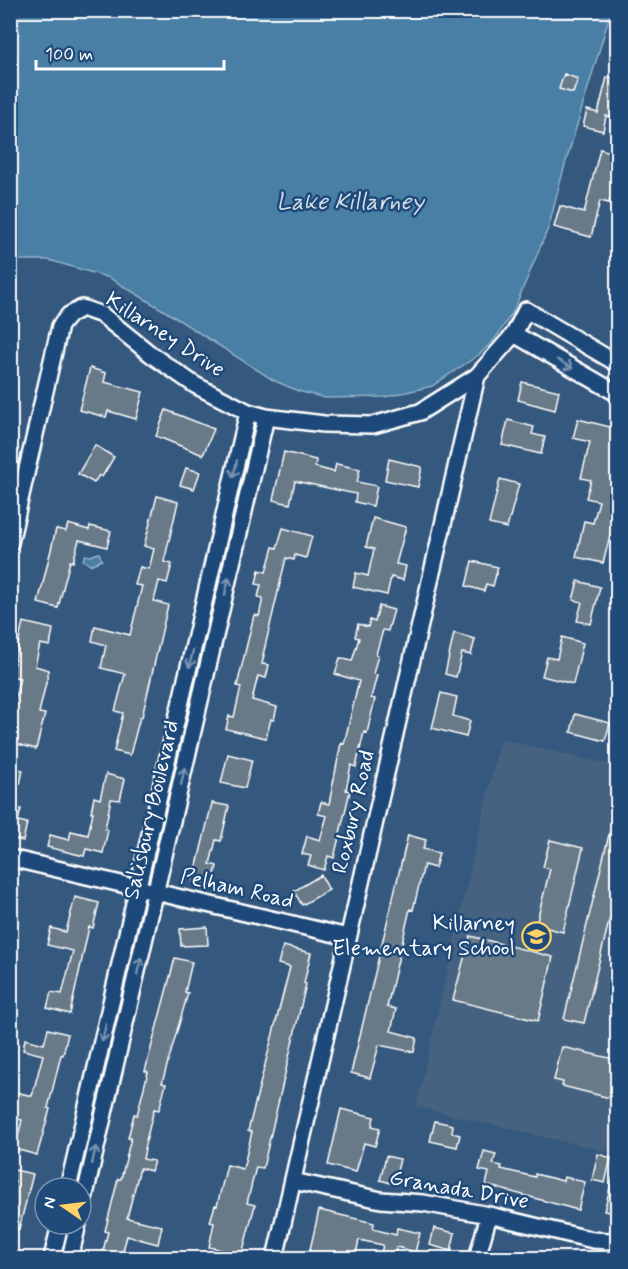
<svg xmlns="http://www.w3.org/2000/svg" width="628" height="1269" viewBox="0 0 628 1269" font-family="Mynerve,sans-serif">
<rect width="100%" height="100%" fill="#35587e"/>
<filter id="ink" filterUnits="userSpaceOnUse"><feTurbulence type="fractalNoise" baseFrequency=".0167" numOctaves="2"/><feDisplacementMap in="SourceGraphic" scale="12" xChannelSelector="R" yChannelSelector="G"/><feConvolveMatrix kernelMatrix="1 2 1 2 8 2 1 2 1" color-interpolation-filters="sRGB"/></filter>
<g filter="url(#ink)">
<!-- built -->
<path fill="#446281" d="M 500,739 L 617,766 L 617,1154 L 416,1107 Z"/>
<!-- water -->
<path fill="#487ea5" stroke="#91b2c9" stroke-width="1.5" d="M 10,11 L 611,11 L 562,175 L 549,226 L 513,312 L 495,339 L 480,354 L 432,386 L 385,397 L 325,398 L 298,391 L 273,380 L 168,313 L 110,278 L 49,260 L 11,260 Z
M 99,553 L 102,560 L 90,565 L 83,560 L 85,555 L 90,556 Z"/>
<!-- building -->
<path fill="#677987" stroke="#fff" stroke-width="1.5" d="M 564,74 L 578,79 L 573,93 L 559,89 Z
M 607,77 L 618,80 L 618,119 L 606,116 L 603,131 L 583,126 L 587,110 L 598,113 Z
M 600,149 L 618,154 L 618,170 L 609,203 L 600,201 L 591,237 L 554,227 L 560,206 L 584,213 Z
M 90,368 L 106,373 L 104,382 L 143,392 L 136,419 L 108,411 L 106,417 L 79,410 Z
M 522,382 L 559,391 L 555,410 L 518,400 Z
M 166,410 L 214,429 L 203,455 L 156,436 Z
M 578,419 L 618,429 L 618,442 L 612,465 L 618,466 L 618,506 L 603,563 L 576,557 L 584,521 L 593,523 L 599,501 L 586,498 L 591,480 L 581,478 L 590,442 L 573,438 Z
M 508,420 L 534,427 L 532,434 L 545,437 L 541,454 L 502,445 Z
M 95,445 L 114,457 L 102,477 L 99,475 L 94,483 L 78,474 Z
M 284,452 L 316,460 L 315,467 L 334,472 L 336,464 L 360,469 L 357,482 L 377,486 L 373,506 L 355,502 L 356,494 L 295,481 L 290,504 L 273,500 Z
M 389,459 L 422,467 L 418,487 L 385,480 Z
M 186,468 L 200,472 L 194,489 L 180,485 Z
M 500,479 L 519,484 L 507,528 L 489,524 Z
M 157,496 L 178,502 L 164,562 L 172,564 L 167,583 L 159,581 L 154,601 L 168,605 L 142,717 L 140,717 L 130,755 L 114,751 L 123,713 L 115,711 L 125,674 L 101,668 L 106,645 L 92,641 L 95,626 L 130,635 L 142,586 L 135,585 L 140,567 L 149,569 L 154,549 L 144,546 Z
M 373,518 L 406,527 L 396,564 L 406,566 L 403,580 L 391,577 L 387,595 L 353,587 L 356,573 L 368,576 L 374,549 L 366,547 Z
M 68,524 L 89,530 L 90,526 L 111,531 L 107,547 L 79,540 L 73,562 L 70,561 L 58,608 L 38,603 L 56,529 L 66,531 Z
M 283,528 L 312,536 L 306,558 L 295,555 L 294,560 L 286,558 L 263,655 L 264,655 L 262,664 L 269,665 L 266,678 L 258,676 L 252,700 L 277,707 L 274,720 L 271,719 L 266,738 L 226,729 L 229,716 L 234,717 L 241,687 L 237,686 L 254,615 L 259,616 L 263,598 L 258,597 L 261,585 L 256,584 L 259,570 L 266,572 L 273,547 L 277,548 Z
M 472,561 L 498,567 L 493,586 L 486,584 L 484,591 L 466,586 Z
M 578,581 L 600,587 L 591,624 L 577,621 L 582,602 L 573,600 Z
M 379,606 L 394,610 L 388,631 L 383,630 L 376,654 L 378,655 L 373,674 L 377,675 L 371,698 L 375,699 L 367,733 L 364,732 L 356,767 L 351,765 L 346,790 L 350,791 L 334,858 L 328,856 L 324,870 L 308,865 L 311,856 L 302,854 L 307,836 L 320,840 L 327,816 L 318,814 L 321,802 L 329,804 L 341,743 L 344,744 L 359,681 L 335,674 L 340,658 L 352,661 L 359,638 L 355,637 L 358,624 L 368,627 L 370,620 L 375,622 Z
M 23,622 L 53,629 L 50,646 L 40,644 L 35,666 L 49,670 L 39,713 L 45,714 L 36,749 L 10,742 L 10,706 L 13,707 L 20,678 L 11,676 Z
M 454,633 L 475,639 L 471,655 L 462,653 L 456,677 L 445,674 Z
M 562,637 L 583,643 L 573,684 L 542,676 L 547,657 L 557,659 Z
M 441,693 L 457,697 L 453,716 L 470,721 L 466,737 L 432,728 Z
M 575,714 L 610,723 L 605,741 L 571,732 Z
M 228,754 L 252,760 L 245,788 L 221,783 Z
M 10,768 L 23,770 L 20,784 L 10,782 Z
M 106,774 L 125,779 L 120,800 L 111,799 L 105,829 L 108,830 L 103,853 L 86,849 L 84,856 L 47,847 L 50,835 L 69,840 L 71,831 L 88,835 L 93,812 L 91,812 L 94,797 L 100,799 Z
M 212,803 L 229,806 L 221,841 L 216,840 L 210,864 L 217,866 L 212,887 L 193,882 Z
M 10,807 L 21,809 L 18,821 L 27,823 L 23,841 L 10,838 Z
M 614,814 L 618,814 L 618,885 L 584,1023 L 564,1019 Z
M 408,835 L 426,840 L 423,849 L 439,853 L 435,868 L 424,865 L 413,910 L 410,909 L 387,1007 L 396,1009 L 391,1031 L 417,1038 L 414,1052 L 379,1045 L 370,1078 L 351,1073 Z
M 550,840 L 583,848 L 563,932 L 536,925 L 550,869 L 543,867 Z
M 321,875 L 329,890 L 302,905 L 294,891 Z
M 75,897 L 99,903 L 93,928 L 89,927 L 70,1014 L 47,1008 L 51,992 L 62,994 L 73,951 L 47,945 L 51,928 L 66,932 Z
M 207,927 L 208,945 L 181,946 L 180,929 Z
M 470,936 L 553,957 L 538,1021 L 453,1000 Z
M 283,946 L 311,953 L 304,983 L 306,984 L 263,1168 L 256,1167 L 247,1203 L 255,1205 L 241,1258 L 224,1258 L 226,1251 L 209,1247 L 214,1223 L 210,1222 L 215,1205 L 217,1206 L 227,1165 L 243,1169 L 252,1132 L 248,1131 L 290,967 L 278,964 Z
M 175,958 L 192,962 L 185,992 L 188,993 L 162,1083 L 166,1084 L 159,1110 L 154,1109 L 144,1149 L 145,1149 L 143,1159 L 154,1161 L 151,1171 L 140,1168 L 127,1218 L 162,1226 L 158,1244 L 127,1236 L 121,1258 L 101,1258 L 108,1232 L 105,1231 L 118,1179 L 121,1179 L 131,1138 L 128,1138 L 134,1114 L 137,1115 L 148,1072 L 145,1071 Z
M 48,1029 L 68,1034 L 63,1055 L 61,1055 L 48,1108 L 50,1109 L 37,1155 L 15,1149 L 22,1120 L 10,1117 L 10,1115 L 16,1092 L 32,1096 L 43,1055 L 23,1050 L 25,1039 L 44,1044 Z
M 562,1047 L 618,1060 L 618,1100 L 562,1086 L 563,1082 L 554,1080 Z
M 341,1109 L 374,1117 L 372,1126 L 380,1128 L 375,1146 L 364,1143 L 356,1172 L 328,1165 Z
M 435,1121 L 453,1125 L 452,1133 L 460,1135 L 457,1147 L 430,1141 Z
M 484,1151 L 496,1154 L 493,1164 L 502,1166 L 501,1169 L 535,1177 L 535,1174 L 563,1181 L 564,1177 L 585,1182 L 578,1210 L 486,1185 L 489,1172 L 479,1170 Z
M 598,1154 L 611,1158 L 605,1183 L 592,1180 Z
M 386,1156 L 400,1159 L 394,1184 L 380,1180 Z
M 10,1169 L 33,1174 L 19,1229 L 10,1227 L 10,1198 L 15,1181 L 10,1180 Z
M 614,1173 L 618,1174 L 618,1214 L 604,1211 Z
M 319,1210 L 374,1223 L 373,1229 L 396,1235 L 397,1228 L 420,1233 L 415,1252 L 397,1247 L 394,1256 L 381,1253 L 383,1245 L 359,1240 L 355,1258 L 315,1258 L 316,1255 L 309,1254 Z
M 434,1228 L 455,1233 L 451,1251 L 430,1245 Z"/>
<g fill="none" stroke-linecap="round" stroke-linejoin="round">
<defs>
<path id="minor" d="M 514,334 L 618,394
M 10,543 L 60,326 L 69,315 L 82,308 L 102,315 L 153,356 L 195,385 L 248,412 L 266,417 L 324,424 L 373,425 L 420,412 L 477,376 L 514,334 L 526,310 L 618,364
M 10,858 L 348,937
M 293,1181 L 381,1200 L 423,1203 L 489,1215 L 593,1240 L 609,1241 L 618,1239
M 68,1188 L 248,412
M 81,1212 L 266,417
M 52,1258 L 60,1224
M 70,1258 L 78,1224
M 275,1258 L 477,376
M 477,1258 L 489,1215"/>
</defs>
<!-- minor casing -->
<use href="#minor" stroke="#fff" stroke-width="20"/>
<!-- minor -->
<use href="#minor" stroke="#1f4a7a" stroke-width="15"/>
</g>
<!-- one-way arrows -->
<defs><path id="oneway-shaft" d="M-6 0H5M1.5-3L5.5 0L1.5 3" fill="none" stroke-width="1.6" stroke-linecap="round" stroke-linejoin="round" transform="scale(1.5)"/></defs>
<g stroke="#7992af">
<use href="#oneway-shaft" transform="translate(565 364) rotate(30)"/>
<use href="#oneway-shaft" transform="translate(235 469) rotate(103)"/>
<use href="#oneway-shaft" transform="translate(227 586) rotate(-77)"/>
<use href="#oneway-shaft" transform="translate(191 659) rotate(103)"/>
<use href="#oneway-shaft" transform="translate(183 776) rotate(-77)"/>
<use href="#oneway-shaft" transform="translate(139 966) rotate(-77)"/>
<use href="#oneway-shaft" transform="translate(104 1033) rotate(103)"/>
<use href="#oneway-shaft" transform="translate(94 1155) rotate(-77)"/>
</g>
</g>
<!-- icons -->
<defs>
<symbol id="school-ring" viewBox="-11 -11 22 22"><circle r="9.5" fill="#1f4a7a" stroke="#ffd166" stroke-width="1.5"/><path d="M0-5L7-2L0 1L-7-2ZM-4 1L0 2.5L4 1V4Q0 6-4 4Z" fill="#ffd166"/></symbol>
</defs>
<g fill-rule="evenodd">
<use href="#school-ring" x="520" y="920" width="33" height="33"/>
</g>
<g text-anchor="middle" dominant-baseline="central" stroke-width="5" stroke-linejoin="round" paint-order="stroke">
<!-- street labels -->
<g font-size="22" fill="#fff" stroke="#1f4a7a">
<text transform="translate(165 335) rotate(33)">Killarney Drive</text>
<text transform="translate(152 810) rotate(-77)">Salisbury Boulevard</text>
<text transform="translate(354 812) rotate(-77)">Roxbury Road</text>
<text transform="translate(237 889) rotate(13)">Pelham Road</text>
<text transform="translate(459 1190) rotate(10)">Granada Drive</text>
</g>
<!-- poi labels -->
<g font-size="22" fill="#fff" stroke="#1f4a7a" text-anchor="end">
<text x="515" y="924">Killarney<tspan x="515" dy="25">Elementary School</tspan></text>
</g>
<!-- water labels -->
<g font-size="24" font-style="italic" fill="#d1dfe8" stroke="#1f4a7a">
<text x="350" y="202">Lake Killarney</text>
</g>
</g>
<!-- margin -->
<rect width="628" height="1269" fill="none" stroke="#1f4a7a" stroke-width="36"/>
<rect x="18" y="18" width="592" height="1233" fill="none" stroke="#fff" stroke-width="2" filter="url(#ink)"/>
<!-- north arrow -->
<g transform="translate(63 1206) rotate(284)"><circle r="28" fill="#1f4a7a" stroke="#7992af" stroke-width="1.5"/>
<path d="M0-4.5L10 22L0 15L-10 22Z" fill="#ffd166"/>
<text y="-9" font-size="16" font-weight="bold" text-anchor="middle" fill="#ffffff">N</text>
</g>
<!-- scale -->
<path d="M36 60v9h188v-9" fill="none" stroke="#ffffff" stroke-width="3"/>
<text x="45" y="60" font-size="18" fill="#ffffff" stroke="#1f4a7a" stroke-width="4.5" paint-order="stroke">100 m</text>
</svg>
